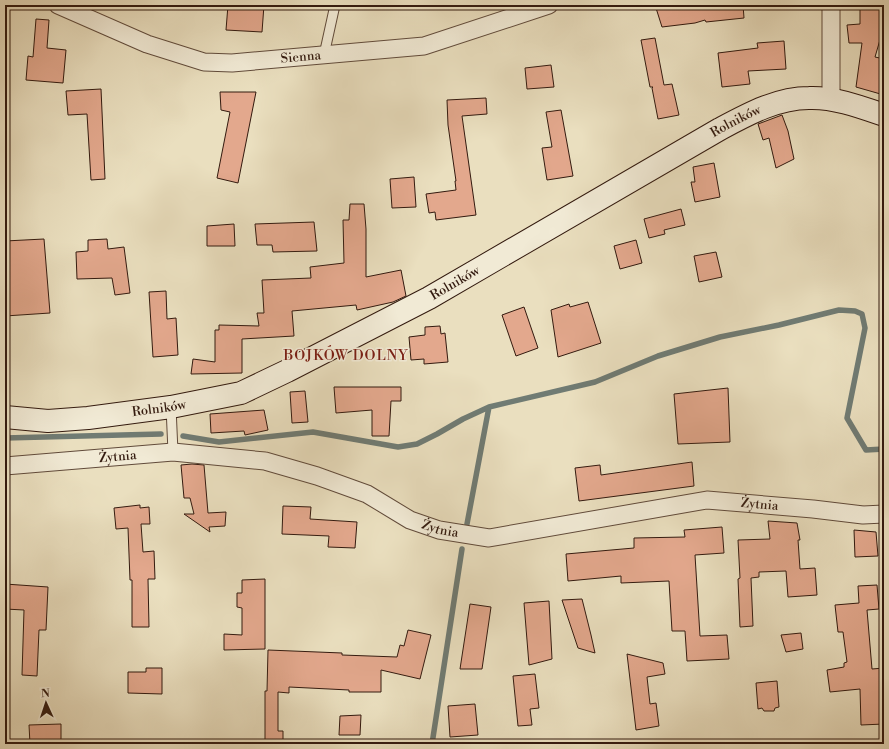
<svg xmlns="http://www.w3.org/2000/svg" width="889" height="749" viewBox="0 0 889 749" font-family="'Libre Bodoni',serif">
<rect width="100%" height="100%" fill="#eadfbf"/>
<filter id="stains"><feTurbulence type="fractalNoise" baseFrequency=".005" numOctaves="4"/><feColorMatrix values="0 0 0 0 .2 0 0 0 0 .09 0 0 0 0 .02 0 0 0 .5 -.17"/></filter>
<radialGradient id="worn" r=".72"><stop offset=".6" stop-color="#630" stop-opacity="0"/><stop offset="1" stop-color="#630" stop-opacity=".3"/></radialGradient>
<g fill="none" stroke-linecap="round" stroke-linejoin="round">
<!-- stream -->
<path stroke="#707b73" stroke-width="5.5" d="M 183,436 L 219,442 L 313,432 L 398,447 L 417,444 L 437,434 L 463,419 L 489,407 L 595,382 L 658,356 L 720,337 L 779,325 L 839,310 L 855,311 L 862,314 L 865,328 L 847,418 L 866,450 L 884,449
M 5,438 L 161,434
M 467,524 L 489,407
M 432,744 L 462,549"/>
</g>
<!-- building -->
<path fill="#e3a88d" stroke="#331a0f" d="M 228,5 L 264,5 L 262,32 L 226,30 Z
M 666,5 L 743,5 L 744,18 L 706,22 L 705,20 L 695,23 L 662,27 L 656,8 Z
M 860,5 L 884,5 L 884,26 L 875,57 L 884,59 L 884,95 L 856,87 L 862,43 L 849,43 L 847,25 L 860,24 Z
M 36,19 L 49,20 L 47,48 L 66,50 L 63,83 L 26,80 L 28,56 L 33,57 Z
M 655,38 L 664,85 L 672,84 L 679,115 L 658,119 L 652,88 L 653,87 L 650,87 L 641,40 Z
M 784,41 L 786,69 L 748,71 L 750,84 L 722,87 L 718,53 L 758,48 L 757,43 Z
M 551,65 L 554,87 L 527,89 L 525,68 Z
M 101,89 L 105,179 L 91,180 L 87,114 L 68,115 L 66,91 Z
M 220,92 L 256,92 L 238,183 L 217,178 L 230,112 L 221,110 Z
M 486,98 L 487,114 L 462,116 L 476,215 L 436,220 L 435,212 L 429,213 L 426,194 L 456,190 L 455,181 L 456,181 L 448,125 L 447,100 Z
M 561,110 L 573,176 L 547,180 L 542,148 L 552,147 L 546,112 Z
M 782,115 L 788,131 L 794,159 L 776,168 L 769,138 L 763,140 L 758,124 Z
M 714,163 L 720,197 L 695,202 L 691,182 L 695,182 L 693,167 Z
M 414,177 L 416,207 L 392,208 L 390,179 Z
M 350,204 L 364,204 L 366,229 L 366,277 L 401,270 L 406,296 L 393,302 L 357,310 L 356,305 L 292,311 L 294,336 L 242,339 L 242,373 L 191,374 L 193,359 L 215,362 L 215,330 L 219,330 L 219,325 L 259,326 L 257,313 L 264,313 L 262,280 L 311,278 L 310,267 L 344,263 L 343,220 L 349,220 Z
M 681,209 L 685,225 L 664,230 L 665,234 L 649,238 L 644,219 Z
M 314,222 L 317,251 L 273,252 L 272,245 L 257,245 L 255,224 Z
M 234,224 L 235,246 L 207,246 L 207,226 Z
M 44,239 L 50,313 L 5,316 L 5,241 Z
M 107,239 L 108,249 L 124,247 L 130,293 L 115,295 L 112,278 L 77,279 L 76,252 L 88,251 L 88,240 Z
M 636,240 L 642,263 L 620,269 L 614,246 Z
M 716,252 L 722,277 L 699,282 L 694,256 Z
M 166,291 L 167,319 L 176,318 L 178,355 L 153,357 L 149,292 Z
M 588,302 L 601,343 L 558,357 L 551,310 L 569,304 L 570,307 Z
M 524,307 L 538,348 L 516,356 L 502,315 Z
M 440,326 L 441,334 L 445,333 L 448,362 L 424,364 L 424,359 L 411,360 L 409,337 L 425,335 L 425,327 Z
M 334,387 L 401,387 L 401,401 L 391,401 L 389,436 L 372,436 L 372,410 L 336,413 Z
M 728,388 L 730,442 L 678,444 L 674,394 Z
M 305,391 L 308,422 L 292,423 L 290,392 Z
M 264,410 L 268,430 L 245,435 L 244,431 L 211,433 L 210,414 Z
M 692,462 L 694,486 L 579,501 L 575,468 L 600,465 L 601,475 Z
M 192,464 L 204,465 L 208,513 L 226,512 L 225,526 L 209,527 L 210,532 L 184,514 L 194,514 L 190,498 L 184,498 L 181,465 Z
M 140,505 L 140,508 L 149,507 L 150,524 L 141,524 L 143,552 L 154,551 L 155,579 L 148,579 L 149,627 L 132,627 L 132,580 L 130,580 L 128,528 L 116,529 L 114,508 Z
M 283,506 L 311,507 L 310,519 L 357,522 L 355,548 L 328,547 L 329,536 L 282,534 Z
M 768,521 L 797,523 L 800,540 L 798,540 L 800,569 L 815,568 L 817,595 L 788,597 L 786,571 L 759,572 L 759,577 L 751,578 L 753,626 L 740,627 L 738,579 L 740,578 L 738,540 L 770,539 Z
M 722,527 L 724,553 L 695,555 L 700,636 L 727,635 L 729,659 L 687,661 L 685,631 L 672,631 L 669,581 L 621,583 L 621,576 L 568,581 L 566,554 L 634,548 L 634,538 L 685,537 L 684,530 Z
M 854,530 L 876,532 L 878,556 L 855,557 Z
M 265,579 L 265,649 L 224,650 L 224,634 L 242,635 L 242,608 L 237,607 L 237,593 L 242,593 L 242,580 Z
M 5,584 L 48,587 L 46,630 L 39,630 L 37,676 L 22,675 L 24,610 L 5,609 Z
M 877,585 L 879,609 L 867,610 L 872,669 L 884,668 L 884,724 L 861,725 L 860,689 L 830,692 L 827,670 L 844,667 L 844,663 L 847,662 L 843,632 L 838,632 L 835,605 L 859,603 L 858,586 Z
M 582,599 L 591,635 L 595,653 L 578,648 L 562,600 Z
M 549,601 L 552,659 L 529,665 L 524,603 Z
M 470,604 L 491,607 L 482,669 L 460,669 Z
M 408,630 L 431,635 L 420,679 L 381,670 L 381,692 L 349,692 L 349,690 L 289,687 L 289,693 L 278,692 L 278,731 L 283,731 L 283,744 L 265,744 L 265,691 L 267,691 L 268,650 L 342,653 L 342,655 L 397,657 L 400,645 L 404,646 Z
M 801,633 L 803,649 L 786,652 L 781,635 Z
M 627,654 L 663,663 L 665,674 L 647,677 L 650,704 L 656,703 L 659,726 L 636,730 Z
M 146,668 L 162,668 L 162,694 L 128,693 L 128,672 L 146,672 Z
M 535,674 L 539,708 L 530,709 L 532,725 L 518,726 L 513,676 Z
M 777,681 L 779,707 L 775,708 L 774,711 L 764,711 L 762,708 L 758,709 L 756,683 Z
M 475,704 L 478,735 L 450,737 L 448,706 Z
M 361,715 L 360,735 L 339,735 L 340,716 Z
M 61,724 L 61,744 L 30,744 L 29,725 Z"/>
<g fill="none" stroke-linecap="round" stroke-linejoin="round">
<defs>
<path id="lane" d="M 324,55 L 335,5
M 171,407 L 173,452"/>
<g id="street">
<path id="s1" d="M 58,5 L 147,44 L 204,62 L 232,63 L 424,46 L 549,5"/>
<path d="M 831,5 L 831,100"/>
<path id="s2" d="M 5,466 L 173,452 L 265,461 L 317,476 L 367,494 L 410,520 L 439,530 L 489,538 L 707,500 L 813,509 L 863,515 L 884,514"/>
</g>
<g id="secondary">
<path id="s3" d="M 5,417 L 48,421 L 88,418 L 171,407 L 241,393 L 287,371 L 429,298 L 720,129 C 748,114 777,98 809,98 C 834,97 861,107 884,115"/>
</g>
</defs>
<!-- lane casing -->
<use href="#lane" stroke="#614b3b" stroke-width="11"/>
<!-- street casing -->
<use href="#street" stroke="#614b3b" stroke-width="19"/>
<!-- secondary casing -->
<use href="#secondary" stroke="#331a0f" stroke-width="24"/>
<!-- lane -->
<use href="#lane" stroke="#f1ead5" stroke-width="9"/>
<!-- street -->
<use href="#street" stroke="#f1ead5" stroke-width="17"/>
<!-- secondary -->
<use href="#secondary" stroke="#f1ead5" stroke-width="22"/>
</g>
<g text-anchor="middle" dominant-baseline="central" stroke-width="3" stroke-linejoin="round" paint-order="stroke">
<!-- street labels -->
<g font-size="13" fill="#331a0f" stroke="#f1ead5">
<text stroke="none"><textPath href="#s1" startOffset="254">Sienna</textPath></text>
<text stroke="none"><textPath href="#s3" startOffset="803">Rolników</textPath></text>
<text stroke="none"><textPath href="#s3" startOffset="479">Rolników</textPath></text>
<text stroke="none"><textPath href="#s3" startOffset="155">Rolników</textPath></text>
<text stroke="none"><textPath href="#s2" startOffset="113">Żytnia</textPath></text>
<text stroke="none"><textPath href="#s2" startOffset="774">Żytnia</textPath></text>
<text stroke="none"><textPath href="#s2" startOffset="450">Żytnia</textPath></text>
</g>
<!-- neighbourhood labels -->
<g font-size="14" letter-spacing="1" fill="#7a1f14" stroke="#f1ead5">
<text x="346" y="356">BOJKÓW DOLNY</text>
</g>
</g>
<!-- margin -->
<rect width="889" height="749" fill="none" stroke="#eadfbf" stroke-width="20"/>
<rect x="6" y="6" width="877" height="737" fill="none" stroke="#331a0f" stroke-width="2"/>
<rect x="10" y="10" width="869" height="729" fill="none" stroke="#331a0f"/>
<!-- north arrow -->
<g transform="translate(46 703) rotate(357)" stroke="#f1ead5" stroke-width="3" paint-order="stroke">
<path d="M0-3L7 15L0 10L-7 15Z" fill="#331a0f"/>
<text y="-6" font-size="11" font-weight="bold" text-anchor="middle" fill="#331a0f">N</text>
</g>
<rect width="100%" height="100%" filter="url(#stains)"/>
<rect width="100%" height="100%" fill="url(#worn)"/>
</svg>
